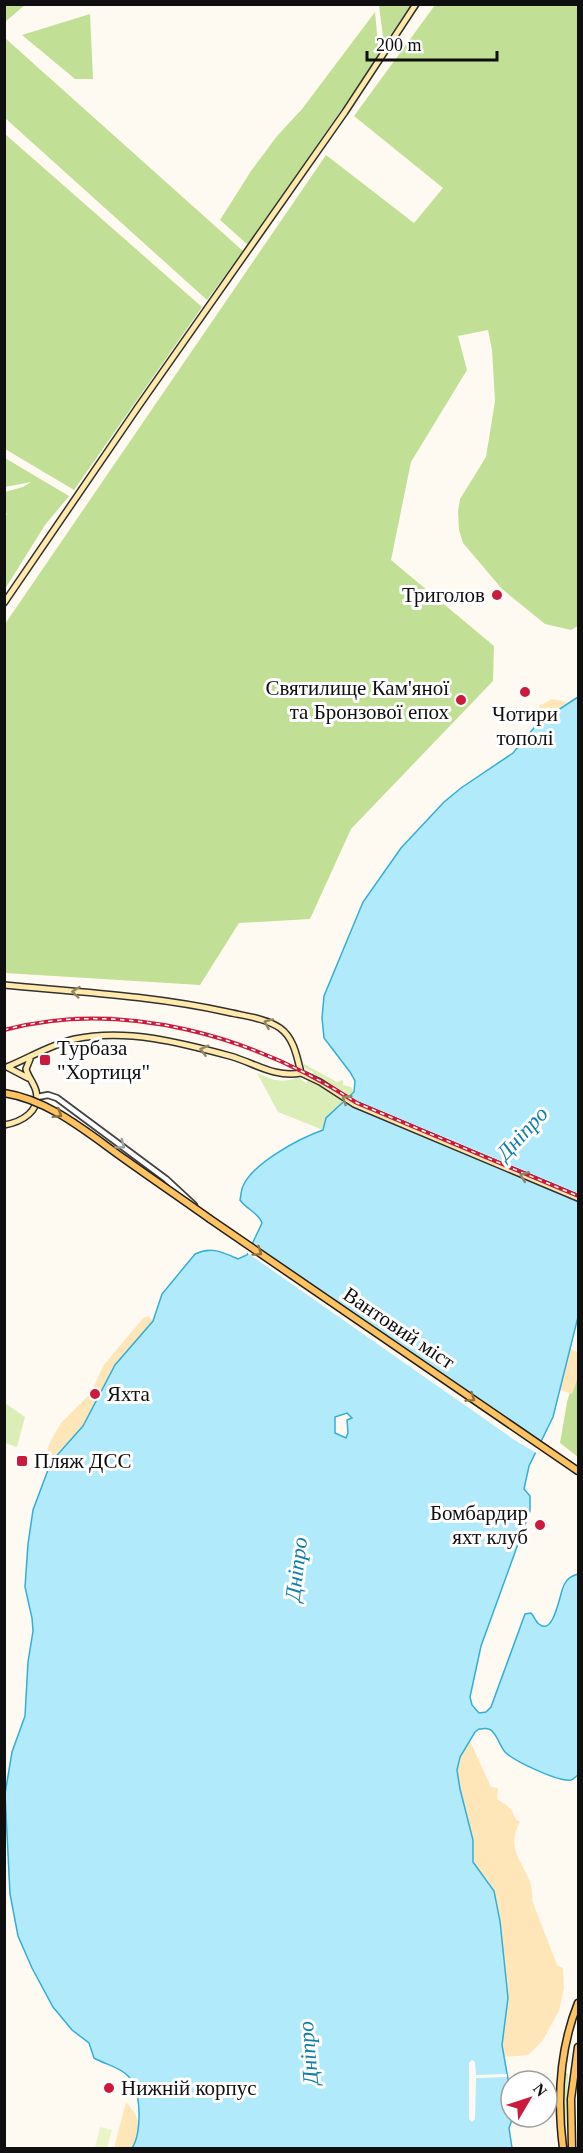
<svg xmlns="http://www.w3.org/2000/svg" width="583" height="2153" viewBox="0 0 583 2153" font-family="'Times New Roman',serif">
<rect width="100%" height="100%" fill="#fffaf1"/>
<!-- green -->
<path fill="#dbeeb7" d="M 304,1064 L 337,1082 L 343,1080 L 343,1085 L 351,1087 L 354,1092 L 326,1118 L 323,1130 L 278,1112 L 257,1073 C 272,1080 283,1084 298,1077 L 306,1083 L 313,1072 L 303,1067 Z
M 5,1403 L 25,1417 L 17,1447 L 5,1443 Z
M 566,2073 L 568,2073 L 566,2141 L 565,2141 L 563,2106 Z"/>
<!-- forest -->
<path fill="#c1e095" d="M 5,4 L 25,4 L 25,5 L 5,22 Z
M 380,4 L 411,5 L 384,44 L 379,6 Z
M 435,5 L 578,5 L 578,626 L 571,630 L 545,624 L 502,589 L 463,543 L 459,530 L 458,512 L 460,499 L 486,457 L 495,401 L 492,350 L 488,330 L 458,336 L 467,370 L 411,462 L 391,560 L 494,646 L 493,681 L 351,829 L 310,919 L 239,923 L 200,985 L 5,973 L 5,624 L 326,155 L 414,223 L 443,188 L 354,116 Z
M 375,12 L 379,55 L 248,245 L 220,220 L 251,171 L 277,136 L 302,109 Z
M 90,14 L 93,79 L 75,79 L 22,35 Z
M 5,38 L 243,251 L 207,300 L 5,118 Z
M 5,134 L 202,307 L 74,490 L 5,449 Z
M 5,458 L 69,496 L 45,525 L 5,589 L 4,517 L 7,514 L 5,511 L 5,492 L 23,487 L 31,482 L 5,487 Z
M 578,1365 L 578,1457 L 560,1443 L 567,1402 Z"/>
<!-- sand -->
<path fill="#ffe6b9" d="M 552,699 L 568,702 L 538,723 L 539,706 Z
M 144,1317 L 149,1317 L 153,1321 L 115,1365 L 83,1426 L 56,1454 L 48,1469 L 44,1464 L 50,1442 L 61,1423 L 91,1393 L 103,1366 Z
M 570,1349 L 578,1352 L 578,1377 L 572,1394 L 560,1390 Z
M 470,1741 L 491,1787 L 498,1788 L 497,1799 C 503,1803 509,1806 512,1811 C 515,1816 514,1819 520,1822 C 501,1855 536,1870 532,1900 L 557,1965 L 563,1968 L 564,1988 L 559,2011 L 543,2040 L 528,2055 L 505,2057 L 502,2045 L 508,1998 L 500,1921 L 494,1891 L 474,1865 L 473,1836 L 470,1830 C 465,1809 452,1779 460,1758 C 462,1752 467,1747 470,1741 Z
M 126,2102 C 139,2116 145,2132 132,2148 L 114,2148 Z"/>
<!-- pitch -->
<path fill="#ebf4c9" d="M 100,2127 L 112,2130 L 107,2148 L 95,2148 Z"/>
<!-- water -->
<path fill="#b1eafb" stroke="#32aed9" stroke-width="1.5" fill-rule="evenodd" d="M 578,697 L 578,1317 L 553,1417 L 529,1466 L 524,1489 L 530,1496 L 530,1511 L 481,1646 L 470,1697 L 472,1705 L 479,1713 L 486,1712 L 491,1707 L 525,1614 L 531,1613 C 534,1616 536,1622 539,1624 C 554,1637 560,1592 564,1585 C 567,1578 572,1576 578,1574 L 578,1775 C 575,1777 574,1779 571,1780 C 558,1782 514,1761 505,1752 C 500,1746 498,1737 492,1731 C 488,1727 484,1729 479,1729 L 475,1732 L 460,1757 L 457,1770 L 460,1789 L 473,1840 L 473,1862 L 494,1891 L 500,1921 L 508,1998 L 502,2045 L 511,2096 L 511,2117 L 513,2117 L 509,2128 L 512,2148 L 132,2148 C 142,2135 142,2088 128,2076 C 120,2067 104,2064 94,2058 L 89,2043 L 72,2030 L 53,2007 L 32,1968 L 18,1936 L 10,1894 L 5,1794 L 12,1752 L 25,1716 L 28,1662 L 33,1631 L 32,1618 L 25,1587 L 28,1544 L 33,1510 L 51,1462 L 83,1426 L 115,1365 L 153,1321 L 162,1294 L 195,1254 C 211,1246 222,1252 238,1259 L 247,1255 L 262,1223 C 259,1213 246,1209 240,1200 C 241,1196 241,1190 243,1186 C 253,1163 300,1138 323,1130 L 326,1118 L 354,1092 L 355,1081 L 350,1072 L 324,1038 L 322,1018 L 324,996 L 363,902 L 401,848 L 444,802 L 461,788 L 513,753 L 538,723 ZM 347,1413 L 352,1418 L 347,1420 L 348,1433 L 346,1438 L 335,1433 L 335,1417 Z"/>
<!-- pier -->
<path fill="#fffaf1" d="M 348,1095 L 358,1101 L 578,1193 L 578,1202 L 356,1109 L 342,1101 Z
M 251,1242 L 543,1443 L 538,1454 L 516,1441 L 246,1252 Z
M 472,2060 L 475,2062 L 476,2075 L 507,2074 L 507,2077 L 476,2078 L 475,2119 L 472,2122 L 469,2119 L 469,2063 Z"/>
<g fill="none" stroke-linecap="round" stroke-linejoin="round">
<defs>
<path id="tertiary" d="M 37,1097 L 48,1095 L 57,1098 L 166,1179 L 194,1205"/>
<path id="secondary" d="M 4,603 L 138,407 L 345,112 L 416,4
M 4,985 C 79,992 154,996 227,1012 C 245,1016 265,1018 280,1028 C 294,1038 297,1057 301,1073
M 7,1067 C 29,1058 52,1044 75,1039 C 126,1028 182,1043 230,1056 C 255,1063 274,1078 301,1073
M 7,1067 L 28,1078
M 301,1073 L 320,1082 L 354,1104 L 578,1198
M 4,1125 C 22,1122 41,1111 36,1091 C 34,1083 28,1077 26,1069 L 30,1059"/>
<path id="primary" d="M 210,1219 L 578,1471
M 563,2148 C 557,2100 560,2048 578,2003
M 572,2148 L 571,2099 L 578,2047"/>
</defs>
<!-- tertiary casing -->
<use href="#tertiary" stroke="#424242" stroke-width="8"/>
<!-- secondary casing -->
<use href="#secondary" stroke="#313131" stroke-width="8"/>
<!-- primary casing -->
<use href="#primary" stroke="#202020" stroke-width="9"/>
<!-- tertiary -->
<use href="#tertiary" stroke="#fff" stroke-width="4.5"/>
<!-- secondary -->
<use href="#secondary" stroke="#ffeaac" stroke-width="5"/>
<!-- primary -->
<use href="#primary" stroke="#ffc261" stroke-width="6"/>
<defs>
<path id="rail" d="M 4,1030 C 124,998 256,1037 357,1103 L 578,1196"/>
</defs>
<!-- rail casing -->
<use href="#rail" stroke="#cc1a3c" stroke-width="4"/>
<!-- rail -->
<use href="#rail" stroke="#fff" stroke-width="1.5" stroke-dasharray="4.5" stroke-linecap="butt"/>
<defs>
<path id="primary-bridge" d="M 4,1093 C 50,1100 89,1134 126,1160 C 154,1180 182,1199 210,1219"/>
</defs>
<!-- primary-bridge casing -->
<use href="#primary-bridge" stroke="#202020" stroke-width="9" stroke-linecap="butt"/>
<!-- primary-bridge -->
<use href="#primary-bridge" stroke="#ffc261" stroke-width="6"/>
</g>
<!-- one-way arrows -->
<defs><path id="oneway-chevron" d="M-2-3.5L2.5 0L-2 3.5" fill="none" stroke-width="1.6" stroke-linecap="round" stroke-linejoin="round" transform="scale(1.5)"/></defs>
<g stroke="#938765">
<use href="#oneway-chevron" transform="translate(76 992) rotate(-174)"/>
<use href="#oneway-chevron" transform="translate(268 1023) rotate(-156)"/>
<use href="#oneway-chevron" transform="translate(204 1050) rotate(-165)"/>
<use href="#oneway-chevron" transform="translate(346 1099) rotate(-147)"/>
<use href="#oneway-chevron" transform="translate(524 1176) rotate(-158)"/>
</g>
<g stroke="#93713c">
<use href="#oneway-chevron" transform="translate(58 1114) rotate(32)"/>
<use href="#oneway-chevron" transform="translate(258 1252) rotate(34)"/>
<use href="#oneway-chevron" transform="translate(471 1398) rotate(34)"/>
</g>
<use stroke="#9f9f9f" href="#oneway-chevron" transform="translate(121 1145) rotate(37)"/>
<!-- markers -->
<g fill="#cc1a3c" stroke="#fff" stroke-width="2">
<circle cx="497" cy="595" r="6"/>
<circle cx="525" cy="692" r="6"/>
<circle cx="461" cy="700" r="6"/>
<rect x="39" y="1054" width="12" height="12" rx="3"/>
<circle cx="95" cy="1394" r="6"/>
<rect x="16" y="1455" width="12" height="12" rx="3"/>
<circle cx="540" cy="1525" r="6"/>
<circle cx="109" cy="2088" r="6"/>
</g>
<g text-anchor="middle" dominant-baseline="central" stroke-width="6" stroke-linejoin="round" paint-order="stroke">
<!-- poi labels -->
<g font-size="21" fill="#0f0f0f" stroke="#fff" text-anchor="start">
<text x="485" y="595" text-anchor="end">Триголов</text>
<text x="449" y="688" text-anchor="end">Святилище Кам'яної<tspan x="449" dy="24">та Бронзової епох</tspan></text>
<text x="525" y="714" text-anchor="middle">Чотири<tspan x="525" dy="24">тополі</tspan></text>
<text x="57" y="1048">Турбаза<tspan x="57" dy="24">"Хортиця"</tspan></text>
<text x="107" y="1394">Яхта</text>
<text x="34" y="1461">Пляж ДСС</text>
<text x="528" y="1513" text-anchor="end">Бомбардир<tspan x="528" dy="24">яхт клуб</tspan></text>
<text x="121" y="2088">Нижній корпус</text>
</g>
<!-- street labels -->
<g font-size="21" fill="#0f0f0f" stroke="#fff">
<text transform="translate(399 1328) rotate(34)">Вантовий міст</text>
</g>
<!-- water labels -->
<g font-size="22" font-style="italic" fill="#0d7ead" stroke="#fff">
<text transform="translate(522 1133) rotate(-47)">Дніпро</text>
<text transform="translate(296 1569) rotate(-83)">Дніпро</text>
<text transform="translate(308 2053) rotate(-95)">Дніпро</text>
</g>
</g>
<!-- border -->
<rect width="583" height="2153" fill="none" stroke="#0f0f0f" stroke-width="12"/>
<!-- north arrow -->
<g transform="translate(529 2099) rotate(51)"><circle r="28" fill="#ffffff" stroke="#9f9f9f" stroke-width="1.5"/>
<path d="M0-4.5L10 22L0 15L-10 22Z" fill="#cc1a3c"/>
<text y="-9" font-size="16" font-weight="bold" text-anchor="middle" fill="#0f0f0f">N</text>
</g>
<!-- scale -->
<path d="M367 51v9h130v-9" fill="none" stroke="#0f0f0f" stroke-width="3"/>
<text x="376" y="51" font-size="18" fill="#0f0f0f" stroke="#ffffff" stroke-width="4.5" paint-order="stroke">200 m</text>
</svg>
